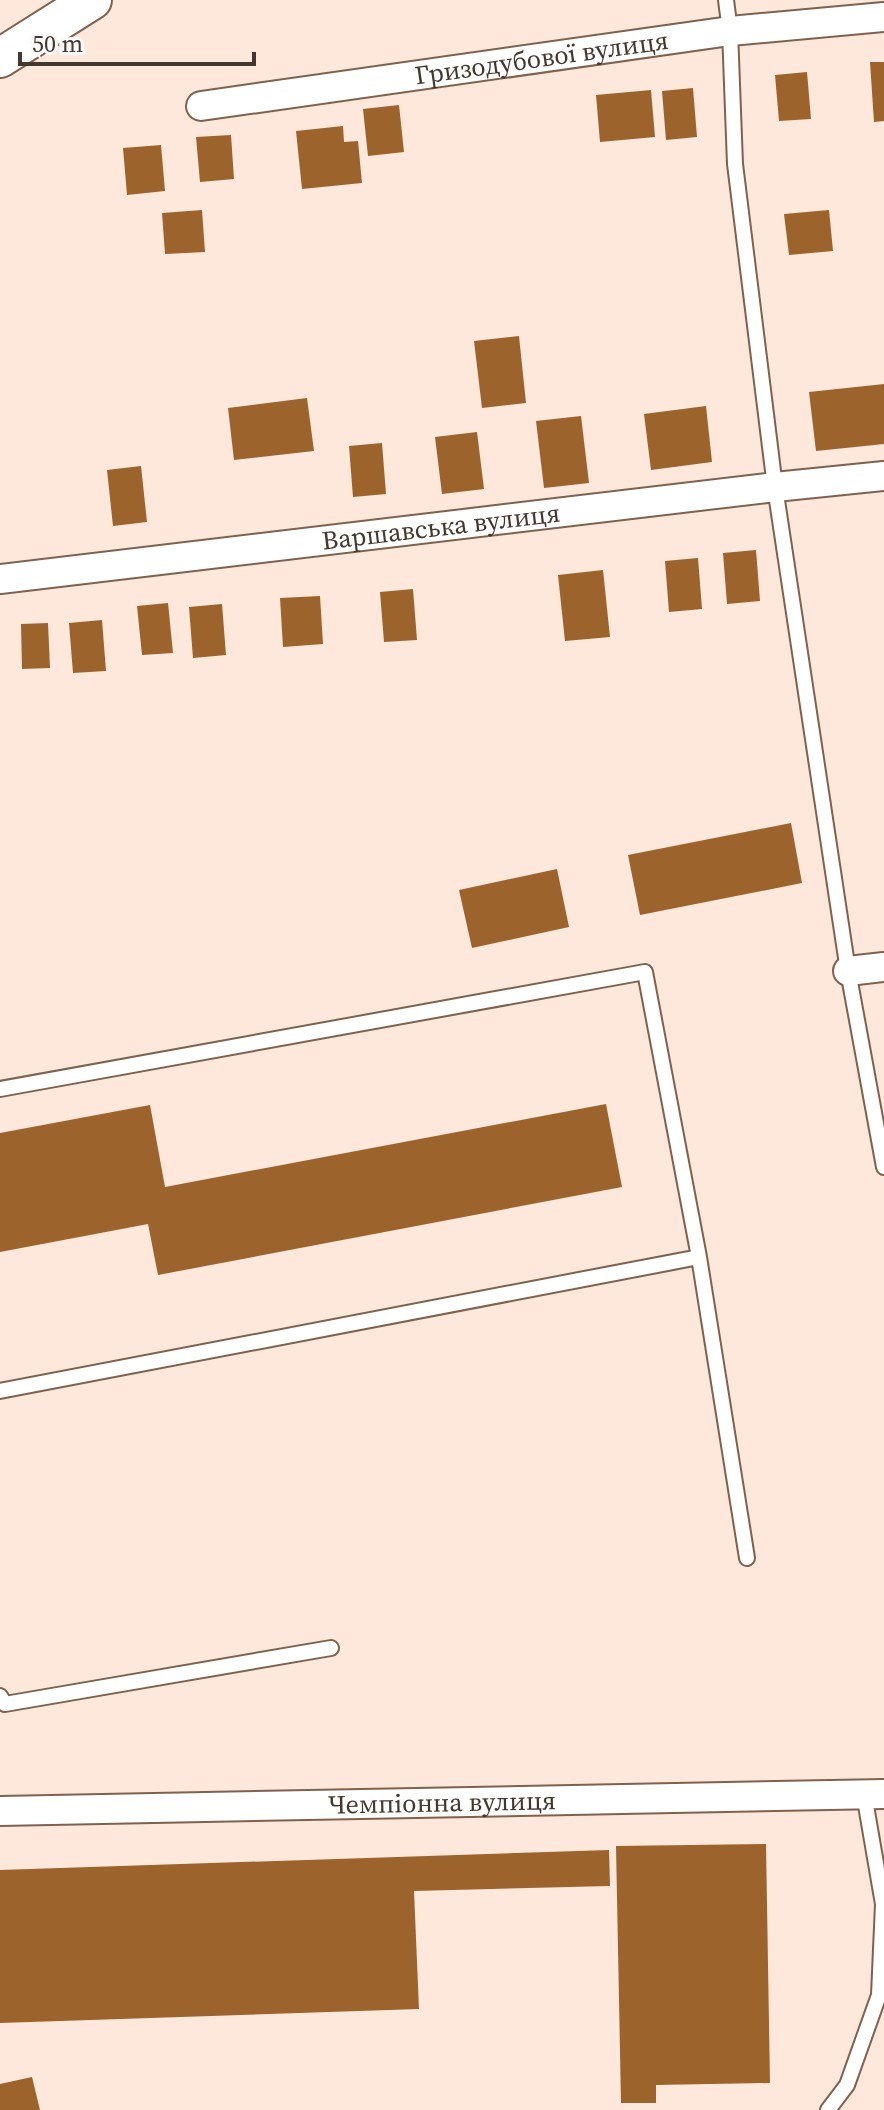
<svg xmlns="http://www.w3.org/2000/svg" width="884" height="2110" viewBox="0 0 884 2110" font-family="'Source Serif 4',serif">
<rect width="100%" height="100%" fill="#fde8db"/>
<!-- building -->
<path fill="#9d632c" d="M 870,62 L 884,62 L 884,121 L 874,122 Z
M 807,72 L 811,119 L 779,121 L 775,75 Z
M 693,88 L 697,137 L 666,140 L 662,91 Z
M 651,90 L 655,137 L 600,142 L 596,95 Z
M 399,105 L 404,152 L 368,156 L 363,109 Z
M 343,126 L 344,142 L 358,141 L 362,183 L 302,189 L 296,131 Z
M 231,135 L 234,179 L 200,182 L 196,137 Z
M 161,145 L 165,191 L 127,195 L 123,148 Z
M 202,210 L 205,252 L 165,254 L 162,213 Z
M 829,210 L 833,251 L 789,255 L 784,214 Z
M 519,336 L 526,403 L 482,408 L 474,341 Z
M 884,384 L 884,444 L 816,451 L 809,392 Z
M 307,398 L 314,451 L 234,460 L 228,408 Z
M 706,406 L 712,462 L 651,470 L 644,414 Z
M 581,416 L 589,483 L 544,488 L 536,421 Z
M 477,432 L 484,489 L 442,494 L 435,437 Z
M 382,443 L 386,494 L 353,497 L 349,446 Z
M 141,466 L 147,522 L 113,526 L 107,470 Z
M 756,550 L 760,601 L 727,604 L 723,553 Z
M 698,558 L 702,609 L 669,612 L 665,561 Z
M 603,570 L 610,637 L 565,641 L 558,575 Z
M 413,589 L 417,640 L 384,642 L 380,592 Z
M 320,596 L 323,644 L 283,647 L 280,598 Z
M 168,603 L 173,653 L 142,655 L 137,606 Z
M 222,604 L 226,655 L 193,658 L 189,607 Z
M 102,620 L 106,671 L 73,673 L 69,623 Z
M 48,623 L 50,668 L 22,669 L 21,624 Z
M 791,823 L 802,883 L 640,915 L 628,855 Z
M 557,869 L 569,927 L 472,948 L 459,890 Z
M 606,1104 L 622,1187 L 158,1275 L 148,1224 L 0,1252 L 0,1133 L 150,1105 L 165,1187 Z
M 766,1844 L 770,2083 L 656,2085 L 656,2103 L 621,2103 L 616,1846 Z
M 609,1850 L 610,1886 L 414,1891 L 419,2009 L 0,2023 L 0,1870 Z
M 32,2077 L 40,2110 L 0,2110 L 0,2084 Z"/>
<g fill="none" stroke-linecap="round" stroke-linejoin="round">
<defs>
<path id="service" d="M 726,0 L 730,31 L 735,164 L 775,487 L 848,971 L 884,1167
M 0,1089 L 645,972 L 699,1257 L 747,1558
M 0,1391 L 699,1257
M 0,1696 L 5,1704 L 331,1648
M 828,2110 L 847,2085 L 879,1995 L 883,1904 L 864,1794"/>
<g id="minor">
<path id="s1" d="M 201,106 L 730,31 L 884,17"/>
<path id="s2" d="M 0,579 L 775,487 L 884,476"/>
<path d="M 848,971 L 884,967"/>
<path id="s3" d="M 0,1811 L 884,1794"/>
</g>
<path id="secondary" d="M 0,58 L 92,0"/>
</defs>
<!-- service casing -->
<use href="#service" stroke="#7f614d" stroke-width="18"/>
<!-- minor casing -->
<use href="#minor" stroke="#7f614d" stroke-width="32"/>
<!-- secondary casing -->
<use href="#secondary" stroke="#7f614d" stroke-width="42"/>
<!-- service -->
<use href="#service" stroke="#fff" stroke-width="14"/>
<!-- minor -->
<use href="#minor" stroke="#fff" stroke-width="28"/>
<!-- secondary -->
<use href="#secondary" stroke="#fff" stroke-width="38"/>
</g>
<g text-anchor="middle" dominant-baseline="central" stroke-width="8" stroke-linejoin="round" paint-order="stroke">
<!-- street labels -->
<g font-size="26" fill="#44372e" stroke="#fafafa">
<text stroke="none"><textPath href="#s1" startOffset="344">Гризодубової вулиця</textPath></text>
<text stroke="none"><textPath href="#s2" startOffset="444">Варшавська вулиця</textPath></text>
<text stroke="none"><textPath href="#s3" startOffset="442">Чемпіонна вулиця</textPath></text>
</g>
</g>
<!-- scale -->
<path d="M20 52v12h234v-12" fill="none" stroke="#44372e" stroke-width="4"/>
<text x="32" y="52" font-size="24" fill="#44372e" stroke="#fafafa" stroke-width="6" paint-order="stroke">50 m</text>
</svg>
